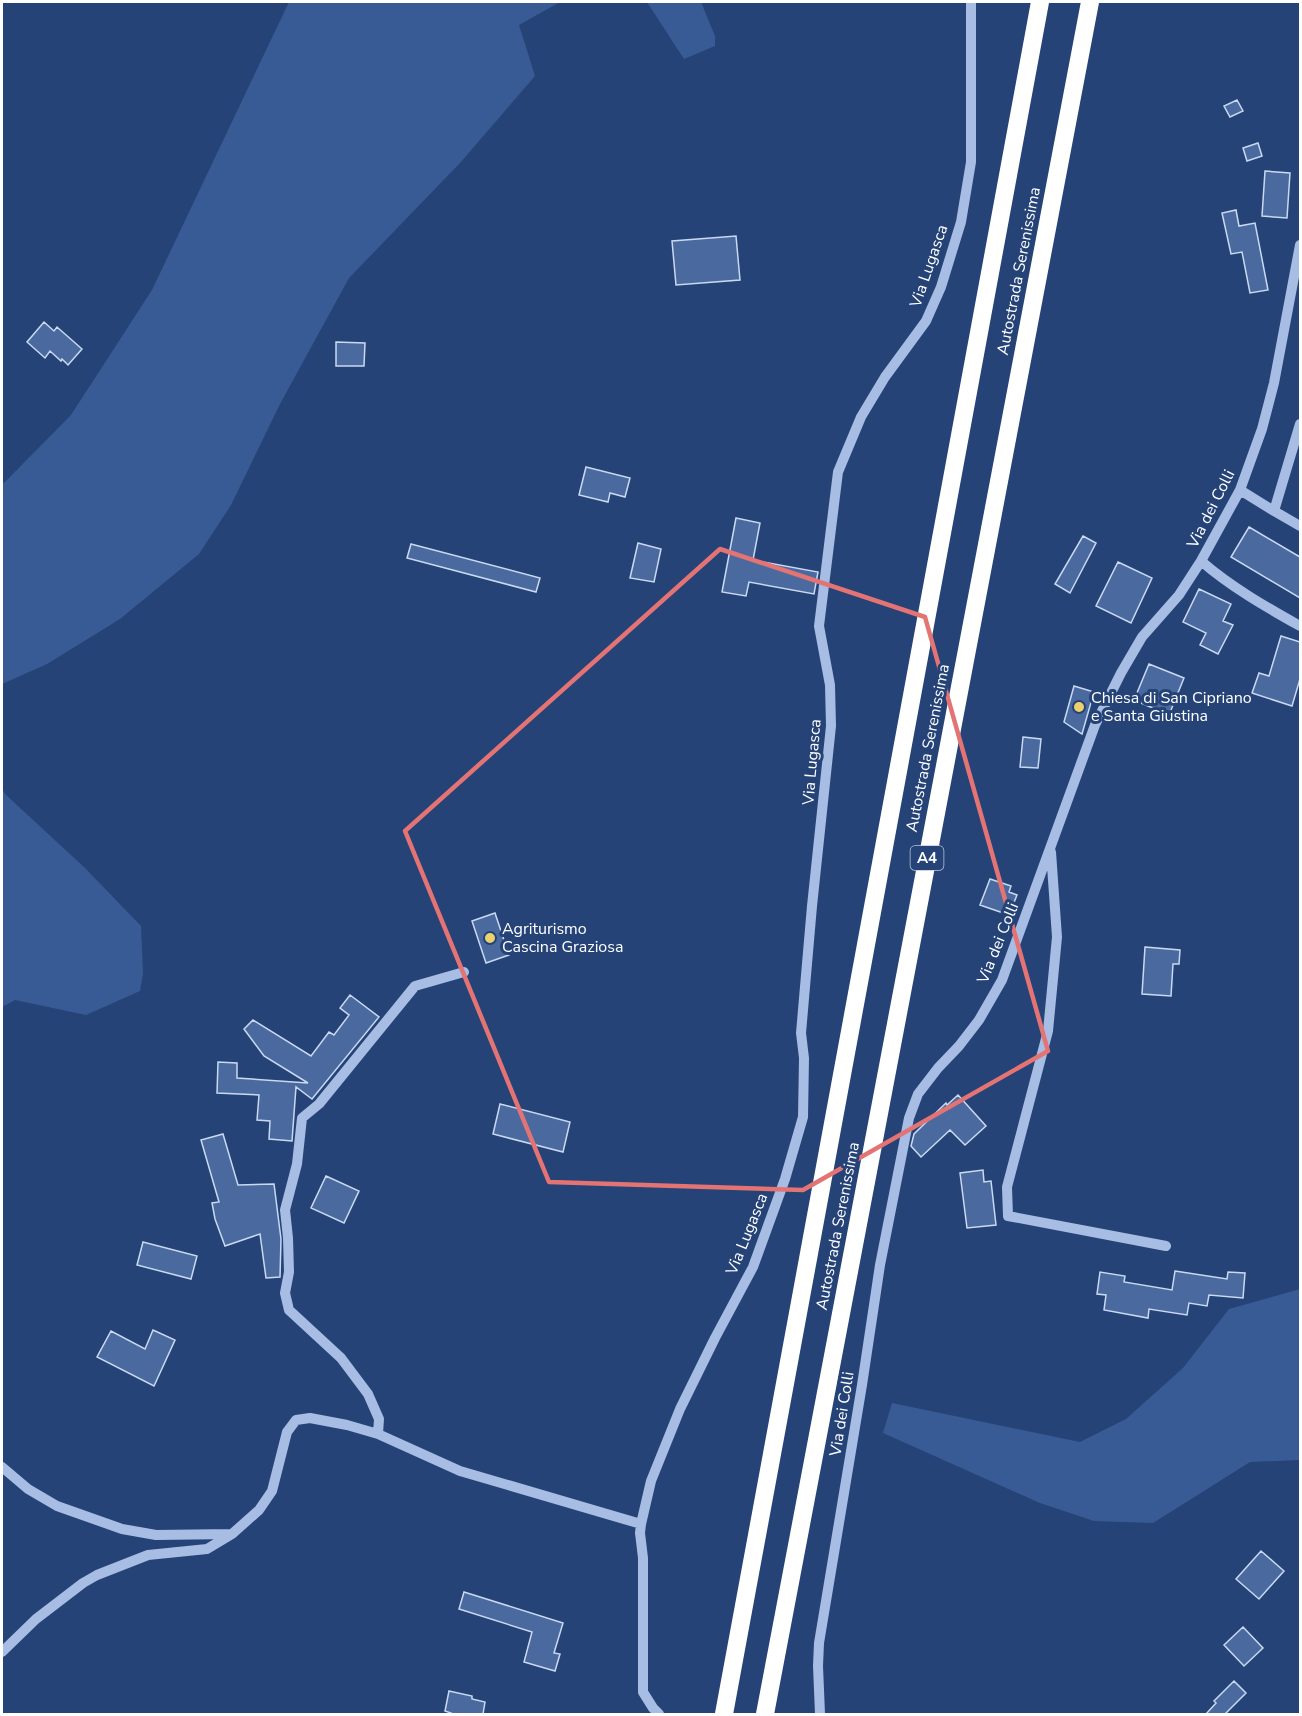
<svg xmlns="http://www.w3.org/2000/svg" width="1302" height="1716" viewBox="0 0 1302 1716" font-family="'Nunito Sans',sans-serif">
<rect width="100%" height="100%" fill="#254377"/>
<!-- green -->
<path fill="#395b95" d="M 289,2 L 560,2 L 519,25 L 535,76 L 460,163 L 349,278 L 280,404 L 231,505 L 199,554 L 120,619 L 47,664 L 2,684 L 2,485 L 71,415 L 152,290 Z
M 642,2 L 701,2 L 715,36 L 715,46 L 684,59 L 647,2 Z
M 2,788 L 5,794 L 85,868 L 141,926 L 143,974 L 140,991 L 86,1015 L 15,1000 L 2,1007 Z
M 1300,1289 L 1300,1460 L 1250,1462 L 1153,1523 L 1094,1521 L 1040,1503 L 883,1433 L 892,1403 L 1080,1442 L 1126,1419 L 1183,1368 L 1229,1309 Z"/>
<!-- building -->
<path fill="#4a6a9f" stroke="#c9d9f2" stroke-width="1.5" d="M 1237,100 L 1243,111 L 1230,117 L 1224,106 Z
M 1258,143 L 1262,156 L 1247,161 L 1243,148 Z
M 1265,171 L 1290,173 L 1287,218 L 1262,216 Z
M 1236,210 L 1239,226 L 1255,223 L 1268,290 L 1250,293 L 1242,252 L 1231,254 L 1222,213 Z
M 736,236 L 740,280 L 676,285 L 672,241 Z
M 44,322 L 54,331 L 57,327 L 82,349 L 68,365 L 62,359 L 61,361 L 50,351 L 45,358 L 27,342 Z
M 336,342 L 365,343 L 364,366 L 336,366 Z
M 586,467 L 630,478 L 625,497 L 610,493 L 608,502 L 579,495 Z
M 736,518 L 760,523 L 753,560 L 818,572 L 814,594 L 749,582 L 746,596 L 722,592 Z
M 1249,527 L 1300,557 L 1300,598 L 1231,557 Z
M 1083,536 L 1096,543 L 1070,593 L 1055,584 Z
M 638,543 L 661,549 L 654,582 L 630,578 Z
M 411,544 L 540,578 L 536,592 L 407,558 Z
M 1118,562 L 1152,578 L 1131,623 L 1096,606 Z
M 1199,589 L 1231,604 L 1223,621 L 1233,625 L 1218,654 L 1200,645 L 1206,633 L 1183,622 Z
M 1281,636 L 1300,642 L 1300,679 L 1292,706 L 1252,693 L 1259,673 L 1269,676 Z
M 1149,664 L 1184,678 L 1169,715 L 1134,700 Z
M 1074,686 L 1094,692 L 1082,734 L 1064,722 Z
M 1023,737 L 1041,739 L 1038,768 L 1020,767 Z
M 990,879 L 1011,886 L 1009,892 L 1017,895 L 1009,915 L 980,905 Z
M 495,913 L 509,955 L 486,963 L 472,921 Z
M 1145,947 L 1180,950 L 1179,964 L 1173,964 L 1171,996 L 1142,994 Z
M 350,995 L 379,1017 L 312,1099 L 296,1087 L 292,1141 L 269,1139 L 270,1121 L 257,1120 L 259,1095 L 217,1093 L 218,1062 L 237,1063 L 237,1078 L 308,1083 L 264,1056 L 244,1029 L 253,1020 L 311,1056 L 329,1032 L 334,1035 L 349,1015 L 340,1008 Z
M 958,1095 L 986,1126 L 965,1145 L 950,1130 L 921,1157 L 911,1146 L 914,1134 L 946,1103 L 947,1105 Z
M 500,1104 L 570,1122 L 563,1152 L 493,1134 Z
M 223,1134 L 238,1185 L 274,1184 L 281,1239 L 280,1277 L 266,1278 L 260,1234 L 225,1246 L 215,1219 L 212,1203 L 219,1202 L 201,1140 Z
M 983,1170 L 984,1182 L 991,1181 L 996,1225 L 967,1228 L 960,1173 Z
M 326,1176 L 359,1191 L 344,1223 L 311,1208 Z
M 143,1242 L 197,1256 L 191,1279 L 137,1265 Z
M 1175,1271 L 1227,1279 L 1228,1272 L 1245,1273 L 1243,1298 L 1209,1295 L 1207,1306 L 1189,1303 L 1187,1315 L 1149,1309 L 1148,1318 L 1104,1310 L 1106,1295 L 1097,1294 L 1100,1272 L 1125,1276 L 1124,1282 L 1172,1290 Z
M 153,1330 L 175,1340 L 154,1386 L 97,1357 L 111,1331 L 145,1349 Z
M 1261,1551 L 1284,1571 L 1259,1599 L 1236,1579 Z
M 464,1592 L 563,1623 L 554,1653 L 560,1654 L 555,1671 L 524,1662 L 532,1632 L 459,1609 Z
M 1243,1627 L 1263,1648 L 1244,1666 L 1224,1645 Z
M 1234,1681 L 1246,1693 L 1225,1714 L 1206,1714 L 1216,1703 L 1214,1701 Z
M 449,1691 L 472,1696 L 472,1699 L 485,1702 L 483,1714 L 450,1714 L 451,1713 L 445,1711 Z"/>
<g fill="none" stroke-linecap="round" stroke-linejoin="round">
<!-- minor -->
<path stroke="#a7bde3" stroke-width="10" d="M 1300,424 L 1274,511 L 1300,526
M 1240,490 L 1274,511
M 1201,561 C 1231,587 1266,607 1300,626
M 1051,852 L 1057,937 L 1048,1031 L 1007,1187 L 1008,1216 L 1166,1246
M 378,1434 L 379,1419 L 368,1394 L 341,1358 L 289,1310 L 285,1293 L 289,1272 L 288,1238 L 285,1210 L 297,1164 L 302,1118 L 319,1104 L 415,986 L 464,972
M 2,1467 L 28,1489 L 57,1506 L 122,1529 L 156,1535 L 232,1534
M 641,1524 L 651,1481 L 680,1409 L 715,1338 L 753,1267 L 785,1179 L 803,1117 L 804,1058 L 801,1033 L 812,906 L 831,726 L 830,685 L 819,626 L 838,472 L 861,417 L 885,377 L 926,321 L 941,287 L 961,222 L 971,162 L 971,2
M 2,1652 L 36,1619 L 83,1583 L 97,1575 L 148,1555 L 207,1549 L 232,1534 L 259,1510 L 272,1491 L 287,1432 L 296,1420 L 310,1418 L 347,1425 L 378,1434 L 460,1471 L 641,1524 L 640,1533 L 643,1558 L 643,1692 L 653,1708 L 659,1714
M 820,1714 L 818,1666 L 819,1643 L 862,1385 L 880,1265 L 909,1118 L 918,1094 L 938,1068 L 959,1046 L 979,1020 L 1002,980 L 1095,725 L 1121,673 L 1142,637 L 1179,595 L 1201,561 L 1240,490 L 1262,429 L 1274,383 L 1300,245"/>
<!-- highway -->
<path stroke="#fff" stroke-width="18" d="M 724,1714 L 1040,2
M 765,1714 L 1090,2"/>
</g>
<!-- marked area -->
<path fill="none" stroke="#e47373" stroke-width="4.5" stroke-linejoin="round" d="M 720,549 L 925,617 L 1048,1051 L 803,1190 L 549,1182 L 405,831 Z"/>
<!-- markers -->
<g fill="#ecd16c" stroke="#254377" stroke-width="2">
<circle cx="1079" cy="707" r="6"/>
<circle cx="490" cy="938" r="6"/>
</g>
<g text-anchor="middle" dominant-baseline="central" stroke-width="6" stroke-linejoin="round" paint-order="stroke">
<!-- shield labels -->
<rect fill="#254377" stroke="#bec7d6" stroke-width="1.5" x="910.5" y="846" width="33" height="24" rx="4.5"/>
<g font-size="15" font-weight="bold" fill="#fff">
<text x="927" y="858">A4</text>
</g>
<!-- street labels -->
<g font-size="16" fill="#fff" stroke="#254377">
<text transform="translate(929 266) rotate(-71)">Via Lugasca</text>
<text transform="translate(1019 271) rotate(-79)">Autostrada Serenissima</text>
<text transform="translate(1211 509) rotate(-63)">Via dei Colli</text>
<text transform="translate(928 748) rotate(-79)">Autostrada Serenissima</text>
<text transform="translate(812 762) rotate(-85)">Via Lugasca</text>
<text transform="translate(998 943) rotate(-68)">Via dei Colli</text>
<text transform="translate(838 1226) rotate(-79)">Autostrada Serenissima</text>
<text transform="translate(747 1234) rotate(-68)">Via Lugasca</text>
<text transform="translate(842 1414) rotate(-81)">Via dei Colli</text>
</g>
<!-- poi labels -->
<g font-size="16" fill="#fff" stroke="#254377" text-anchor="start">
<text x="1091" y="698">Chiesa di San Cipriano<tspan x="1091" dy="18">e Santa Giustina</tspan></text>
<text x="502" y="929">Agriturismo<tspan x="502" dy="18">Cascina Graziosa</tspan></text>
</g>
</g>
<!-- border -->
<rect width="1302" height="1716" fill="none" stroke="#ffffff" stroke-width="6"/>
</svg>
